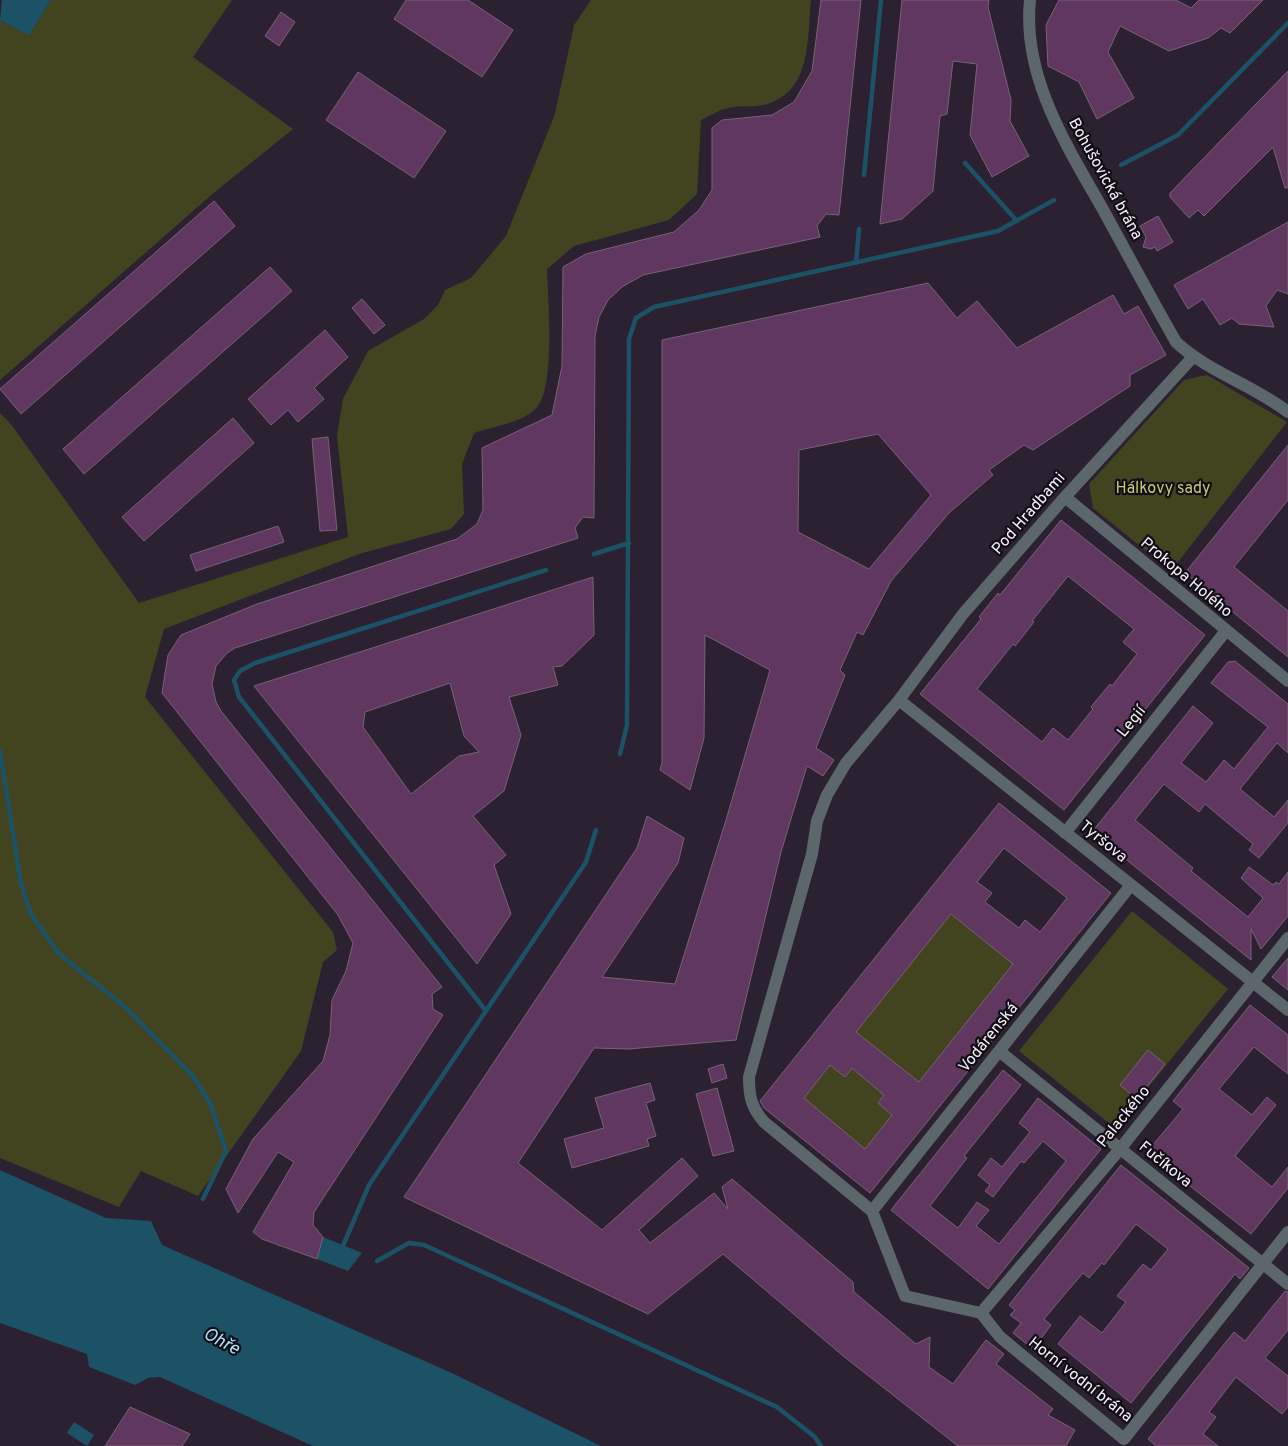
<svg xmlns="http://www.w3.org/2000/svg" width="1288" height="1446" viewBox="0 0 1288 1446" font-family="Overpass,sans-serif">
<rect width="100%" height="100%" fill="#2b2131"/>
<!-- green -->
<path fill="#424420" d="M 51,0 L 232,0 L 193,57 L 293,129 L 216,191 L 0,380 L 0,20 L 25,34 L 30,34 Z
M 591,0 L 811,0 C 807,38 812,91 767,104 C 755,108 741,105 729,108 C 720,109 710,116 701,120 L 697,194 L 669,220 L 574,246 L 547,269 C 548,298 555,383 538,406 C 525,423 493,426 474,433 L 462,464 L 464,514 L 451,529 L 359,554 L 164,629 L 145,697 L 333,932 L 337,950 L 323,962 L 301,1051 L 198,1196 L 141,1171 L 119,1207 L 0,1158 L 0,413 L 10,423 L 139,603 L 348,537 L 337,436 L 343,399 L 368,351 L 424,319 L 438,305 L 445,290 L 471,278 L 506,236 L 555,114 L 574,25 Z
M 1207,375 L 1287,422 L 1171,571 L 1093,508 L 1089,484 L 1184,380 Z
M 1132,911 L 1228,989 L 1115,1128 L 1019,1051 Z
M 951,914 L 1013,964 L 919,1082 L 856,1032 Z
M 830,1065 L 852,1068 L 884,1095 L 878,1103 L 892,1115 L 865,1149 L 804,1098 Z"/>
<!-- water -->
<path fill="#1c5266" d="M 2,0 L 51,0 L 30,34 L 25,34 L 0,20 Z
M 0,1170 L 106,1218 L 151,1221 L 162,1245 L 454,1374 L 601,1446 L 313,1446 L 160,1377 L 148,1378 L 135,1385 L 89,1367 L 87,1354 L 0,1323 Z
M 323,1237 L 362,1253 L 348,1271 L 317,1259 Z
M 74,1422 L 94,1435 L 87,1446 L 67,1433 Z"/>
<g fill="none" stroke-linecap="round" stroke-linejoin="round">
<!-- stream -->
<path stroke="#1c5266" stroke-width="4.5" d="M 965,163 L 1017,221
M 1121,165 L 1178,135 L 1288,23
M 864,175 L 881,0
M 856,263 L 859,229
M 594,554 L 629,543
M 0,751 L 21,884 L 31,914 L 58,953 L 125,1007 L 193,1076 L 210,1103 L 226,1151 L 203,1199
M 620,754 L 627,725 L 629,339 L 636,318 L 654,307 L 998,231 L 1054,200
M 486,1011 L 239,697 L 234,680 L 240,671 L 255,663 L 546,570
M 342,1248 L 369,1185 L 586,862 L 596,830
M 377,1261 L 409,1243 L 424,1245 L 777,1407 L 815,1437 L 821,1446"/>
</g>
<!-- building -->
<path fill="#60375e" stroke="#766474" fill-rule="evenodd" d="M 406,0 L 468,0 L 513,30 L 482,77 L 394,19 Z
M 821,0 L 861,0 L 839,215 L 826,214 L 817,226 L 820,237 L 643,275 L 622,287 L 608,300 L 599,317 L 595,336 L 594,518 L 583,517 L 575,528 L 578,538 L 235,648 L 227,653 L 216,666 L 212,684 L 216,702 L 221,711 L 442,987 L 432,994 L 433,1009 L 443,1015 L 314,1212 L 313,1225 L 323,1237 L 317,1259 L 262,1239 L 253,1232 L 294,1162 L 278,1152 L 238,1213 L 226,1189 L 253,1139 L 323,1061 L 330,1035 L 332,1000 L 346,971 L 353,943 L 338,915 L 162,693 L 168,655 L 181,635 L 257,604 L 457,539 L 477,524 L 483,510 L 482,448 L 552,415 L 562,366 L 563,267 L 586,254 L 674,232 L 699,210 L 712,190 L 712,128 L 722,120 L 772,115 L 794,102 L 812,71 Z
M 902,0 L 989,0 L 988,7 L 1011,100 L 1010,121 L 1029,156 L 992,177 L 970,135 L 977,64 L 953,61 L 947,114 L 940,116 L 933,191 L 902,219 L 880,224 Z
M 1059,0 L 1176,0 L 1191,8 L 1199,0 L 1263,0 L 1230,33 L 1221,28 L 1208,38 L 1169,51 L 1120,26 L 1108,52 L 1134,98 L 1097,119 L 1079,82 L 1048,66 L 1046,25 Z
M 281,12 L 295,22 L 279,46 L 265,36 Z
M 1288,71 L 1288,188 L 1285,188 L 1273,147 L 1204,216 L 1198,210 L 1189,218 L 1170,197 L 1170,193 Z
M 358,72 L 446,131 L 414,178 L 326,120 Z
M 214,201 L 235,226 L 21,414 L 0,389 Z
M 1158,216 L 1173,242 L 1157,251 L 1155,247 L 1151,249 L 1143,247 L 1146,237 L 1140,226 Z
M 1288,222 L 1288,294 L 1277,290 L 1266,306 L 1274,327 L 1239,324 L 1232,318 L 1220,325 L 1203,299 L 1188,309 L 1174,285 Z
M 270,267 L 292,291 L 84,474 L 63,449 Z
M 928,283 L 957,318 L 977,301 L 1017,348 L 1113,295 L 1124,314 L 1138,306 L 1166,355 L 1130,375 L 1130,386 L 1033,450 L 1024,445 L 989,470 L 993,475 L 949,513 L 891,581 L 863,635 L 857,632 L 840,670 L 845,675 L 816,748 L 834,760 L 823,776 L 807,766 L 781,852 L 736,1040 L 628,1049 L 594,1048 L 518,1163 L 602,1230 L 682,1158 L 698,1176 L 639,1230 L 650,1243 L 714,1193 L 728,1209 L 722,1187 L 732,1179 L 853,1282 L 854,1292 L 916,1344 L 930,1337 L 929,1367 L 953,1384 L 986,1340 L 1004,1354 L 996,1364 L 1053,1409 L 1048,1415 L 1075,1430 L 1066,1446 L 958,1446 L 842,1355 L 723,1254 L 648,1314 L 404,1197 L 637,848 L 647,816 L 684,838 L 678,863 L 602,977 L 675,984 L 726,820 L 770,670 L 705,635 L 704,738 L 690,790 L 660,770 L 662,763 L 662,340 ZM 878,434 L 931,495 L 869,569 L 798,532 L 799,450 Z
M 362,299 L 385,325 L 374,334 L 352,308 Z
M 325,330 L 348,357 L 314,388 L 324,399 L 298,422 L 288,410 L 271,425 L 248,399 Z
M 233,418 L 254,443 L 144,541 L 122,517 Z
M 328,437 L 337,530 L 320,531 L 312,439 Z
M 1288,445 L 1288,500 L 1234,567 L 1288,611 L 1288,657 L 1185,573 Z
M 1061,520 L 1205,635 L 1144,711 L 1146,713 L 1127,736 L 1125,734 L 1064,810 L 920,694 L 981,619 L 979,617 L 998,593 L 1000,595 ZM 1068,576 L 1134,629 L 1123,642 L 1137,654 L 1112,686 L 1110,684 L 1091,707 L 1093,709 L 1068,740 L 1053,728 L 1042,742 L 977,689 L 1013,644 L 1015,646 L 1034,622 L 1032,621 Z
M 278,526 L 284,542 L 196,571 L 190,555 Z
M 593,577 L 594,635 L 562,666 L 553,667 L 558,685 L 509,697 L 521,735 L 504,791 L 473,816 L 506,855 L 494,865 L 511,914 L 477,964 L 254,686 ZM 450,683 L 464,736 L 479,752 L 459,756 L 411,794 L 363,727 L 365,712 Z
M 1235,661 L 1288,704 L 1288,753 L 1277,743 L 1240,789 L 1274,817 L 1288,800 L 1288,823 L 1259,858 L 1249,850 L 1253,844 L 1205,804 L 1199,812 L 1164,784 L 1135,820 L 1193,868 L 1191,871 L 1248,917 L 1263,898 L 1241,878 L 1249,867 L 1273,885 L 1276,882 L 1279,884 L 1288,872 L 1288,916 L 1261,949 L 1251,929 L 1251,960 L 1092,832 L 1193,706 L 1213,723 L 1181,763 L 1206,782 L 1224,760 L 1234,769 L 1268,727 L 1211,683 L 1228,662 Z
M 999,803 L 1111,893 L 870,1193 L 764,1108 L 760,1101 ZM 1004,848 L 1067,898 L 1040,932 L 1025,920 L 1019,928 L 985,902 L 992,893 L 977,882 ZM 951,914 L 1013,964 L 919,1082 L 856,1032 ZM 830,1065 L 845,1077 L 852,1068 L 884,1095 L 878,1103 L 892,1115 L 865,1149 L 804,1098 Z
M 1288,958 L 1288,990 L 1272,977 Z
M 1250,1005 L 1288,1035 L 1288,1074 L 1254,1047 L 1219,1089 L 1252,1115 L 1267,1097 L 1276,1105 L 1235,1156 L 1272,1187 L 1288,1167 L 1288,1188 L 1251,1234 L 1147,1152 L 1183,1109 L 1173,1101 Z
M 1148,1050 L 1165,1064 L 1137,1099 L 1120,1085 Z
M 723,1064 L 727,1078 L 712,1083 L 708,1069 Z
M 1003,1070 L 1021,1085 L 964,1156 L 967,1158 L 930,1206 L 958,1228 L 977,1202 L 989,1210 L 976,1226 L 999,1244 L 1066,1161 L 1043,1141 L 1024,1163 L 1021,1161 L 993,1197 L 985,1191 L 990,1185 L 978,1175 L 991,1158 L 1002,1167 L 1030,1132 L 1019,1123 L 1038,1098 L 1101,1149 L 988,1289 L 891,1210 Z
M 650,1083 L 655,1100 L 646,1103 L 656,1136 L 647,1139 L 649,1146 L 572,1168 L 564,1139 L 604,1128 L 595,1098 Z
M 717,1088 L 734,1151 L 713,1156 L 696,1094 Z
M 1121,1165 L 1249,1268 L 1240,1279 L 1235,1274 L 1131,1403 L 1058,1344 L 1080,1316 L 1102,1333 L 1126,1302 L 1117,1296 L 1143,1264 L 1151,1270 L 1168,1249 L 1136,1224 L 1104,1265 L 1102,1263 L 1089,1278 L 1083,1273 L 1070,1288 L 1044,1319 L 1051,1325 L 1033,1349 L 1013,1333 L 1021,1323 L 1010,1315 L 1015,1310 L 1009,1305 Z
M 1285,1291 L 1288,1292 L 1288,1330 L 1265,1358 L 1288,1376 L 1288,1407 L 1282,1414 L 1236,1377 L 1209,1412 L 1216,1417 L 1203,1434 L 1218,1446 L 1156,1446 L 1148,1439 L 1234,1332 L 1245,1341 Z
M 130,1407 L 190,1434 L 182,1446 L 105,1446 Z"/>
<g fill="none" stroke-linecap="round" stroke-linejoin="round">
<!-- street -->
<path stroke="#5b676a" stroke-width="12" d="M 1030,0 C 1022,79 1069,149 1106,215 C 1129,257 1152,300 1176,342 C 1208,372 1253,385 1288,412
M 1192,358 L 1065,497 L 963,614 L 899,700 L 846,763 L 827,795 L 817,821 L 812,854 L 749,1077 C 749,1096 751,1107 764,1122 L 872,1211 L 905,1296 L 981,1313 L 1000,1337 L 1124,1439 L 1288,1232
M 1065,497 L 1288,681
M 899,700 L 1288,1010
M 1065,833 L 1225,632
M 999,1051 L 1288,1284
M 872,1211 L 1131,885
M 981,1313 L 1120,1149 L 1288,938"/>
</g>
<g text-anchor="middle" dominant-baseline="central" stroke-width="4.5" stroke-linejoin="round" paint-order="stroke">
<!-- street labels -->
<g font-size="16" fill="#f7f1fc" stroke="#110d14">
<text transform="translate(1105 179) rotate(61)">Bohušovická brána</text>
<text transform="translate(1029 514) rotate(-49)">Pod Hradbami</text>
<text transform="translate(1186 578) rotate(40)">Prokopa Holého</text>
<text transform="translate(1132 722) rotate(-51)">Legií</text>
<text transform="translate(1103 842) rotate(39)">Tyršova</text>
<text transform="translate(989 1038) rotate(-51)">Vodárenská</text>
<text transform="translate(1124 1117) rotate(-51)">Palackého</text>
<text transform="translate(1165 1165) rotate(39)">Fučíkova</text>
<text transform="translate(1080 1380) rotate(38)">Horní vodní brána</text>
</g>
<!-- park labels -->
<g font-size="16" fill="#c7ca73" stroke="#110d14">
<text x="1163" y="489">Hálkovy sady</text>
</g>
<!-- water labels -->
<g font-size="18" font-style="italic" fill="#abe4fc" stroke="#110d14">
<text transform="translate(221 1342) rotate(28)">Ohře</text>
</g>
</g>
</svg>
